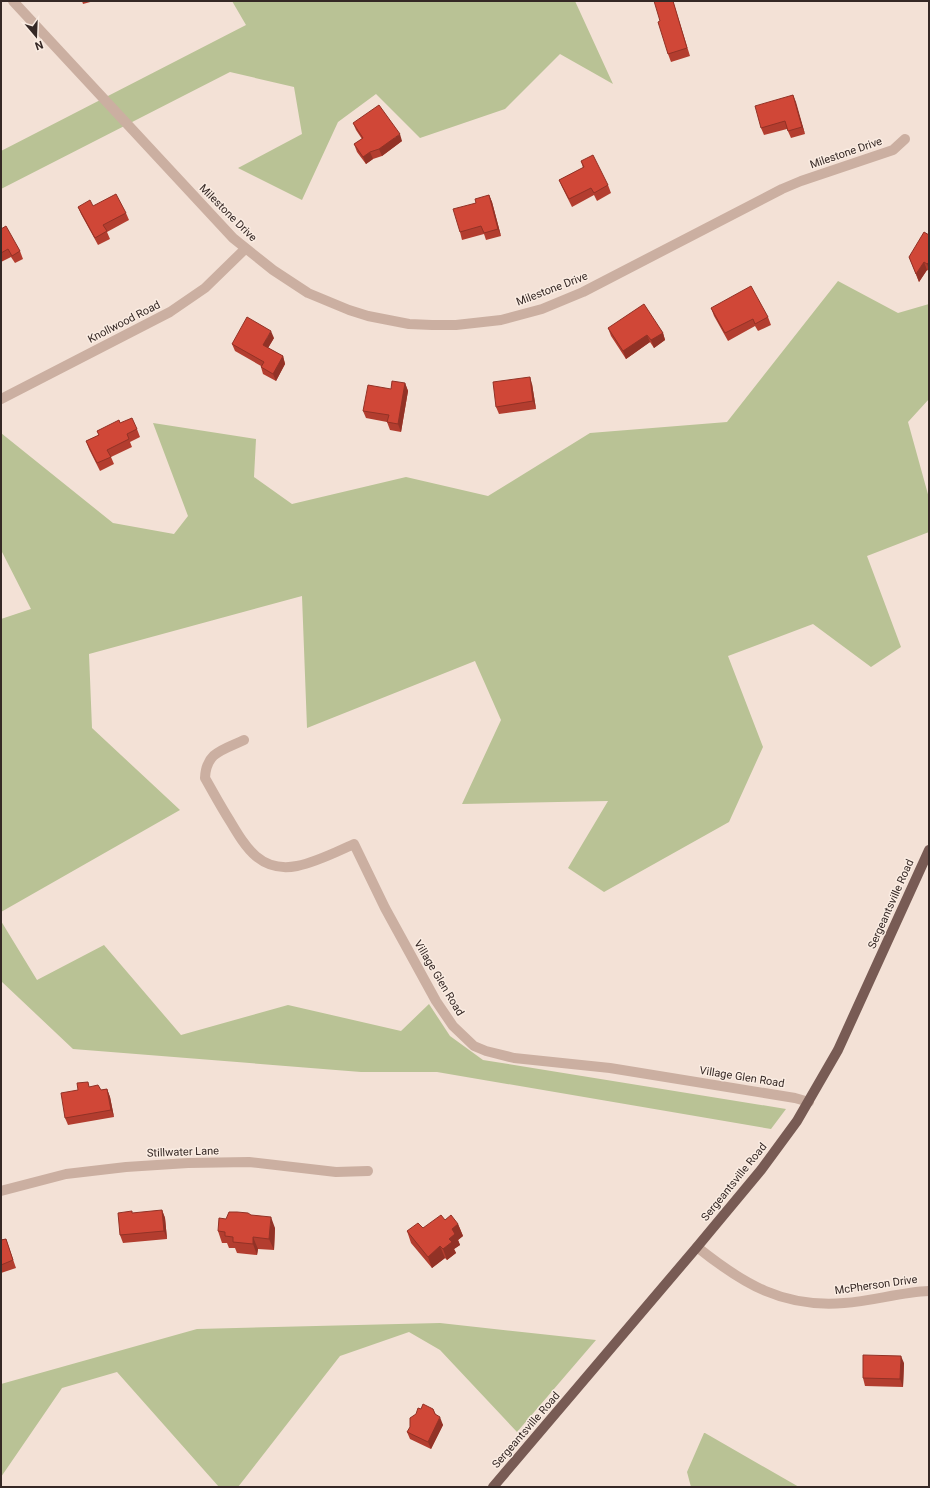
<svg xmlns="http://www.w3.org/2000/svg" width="930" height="1488" viewBox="0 0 930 1488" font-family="Roboto,sans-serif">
<rect width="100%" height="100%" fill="#f3e1d6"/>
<!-- green -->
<path fill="#b9c295" d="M 232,1 L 575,1 L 613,84 L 560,54 L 505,109 L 420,138 L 376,94 L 338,122 L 302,200 L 238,168 L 302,134 L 294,87 L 230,72 L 1,189 L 1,151 L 246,25 Z
M 838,281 L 898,313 L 929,304 L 929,399 L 908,422 L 929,498 L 929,532 L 867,556 L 901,647 L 871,667 L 813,624 L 728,656 L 763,747 L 729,822 L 604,892 L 568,868 L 608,801 L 462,804 L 501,720 L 475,661 L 307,728 L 302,596 L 89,654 L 92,728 L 180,810 L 1,912 L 1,619 L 31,609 L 1,550 L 1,433 L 113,523 L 174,534 L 188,516 L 153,423 L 256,439 L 254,477 L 292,504 L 406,477 L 488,496 L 590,433 L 727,422 Z
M 1,921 L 37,980 L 104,945 L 181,1035 L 288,1005 L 401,1031 L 429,1004 L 450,1036 L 483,1060 L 786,1109 L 771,1129 L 437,1072 L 361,1072 L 73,1049 L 1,981 Z
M 440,1323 L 596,1340 L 517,1432 L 440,1350 L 409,1332 L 340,1356 L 238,1487 L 219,1487 L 117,1372 L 62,1388 L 1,1477 L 1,1384 L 197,1329 Z
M 704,1433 L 705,1433 L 799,1487 L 691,1487 L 687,1472 Z"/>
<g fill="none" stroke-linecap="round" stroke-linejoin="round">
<!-- minor -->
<path stroke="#cbafa1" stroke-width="10" d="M 13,1 L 233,238 L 273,270 L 308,293 L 349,310 L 368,316 L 409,324 L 432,325 L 456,325 L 501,320 L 542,309 L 583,292 L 782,189 L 801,181 L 893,150 L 905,139
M 1,399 L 170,312 L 205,288 L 245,249
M 244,740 C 223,750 206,752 205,778 C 213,792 221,807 230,821 C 246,848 261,873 297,866 C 317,862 336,852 354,844 L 385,908 L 436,1001 L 453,1026 L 474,1046 L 486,1051 L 514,1058 L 610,1068 L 795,1098 L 809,1102
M 1,1191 L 66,1174 L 126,1167 L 188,1163 L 249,1162 L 336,1172 L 368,1171
M 697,1247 C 743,1284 783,1308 844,1303 C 873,1301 901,1292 929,1291"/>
<!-- major -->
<path stroke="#785b54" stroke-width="10" d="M 493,1487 L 697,1247 L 761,1170 L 797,1121 L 838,1050 L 929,850"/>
</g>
<!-- wall -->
<path fill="#b33d2f" d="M 82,1 L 94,1 L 83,4 Z
M 673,1 L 690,56 L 671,62 L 668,54 L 660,21 Z
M 793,95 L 805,134 L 791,138 L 787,129 L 764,135 L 761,128 Z
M 353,123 L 402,141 L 382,156 L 373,159 L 366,164 L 357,152 L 354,144 L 362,139 L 356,130 Z
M 581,161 L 608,185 L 611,193 L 597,201 L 594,195 L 572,207 L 562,187 L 559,180 L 583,168 Z
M 489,195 L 492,202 L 501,236 L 486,240 L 484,234 L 462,240 L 460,232 L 476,203 Z
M 93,206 L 126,213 L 129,220 L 107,232 L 110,239 L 98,245 L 81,214 L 78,207 Z
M 1,229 L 20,251 L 23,259 L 15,263 L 11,257 L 1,262 Z
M 929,235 L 929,271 L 927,270 L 919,282 L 909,257 Z
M 711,308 L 768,317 L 771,325 L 758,331 L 755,326 L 728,341 L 714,316 Z
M 608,328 L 663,333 L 665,340 L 654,348 L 650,342 L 626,359 L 611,336 Z
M 274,338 L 268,348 L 283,356 L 285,364 L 276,381 L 263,374 L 261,367 L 261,366 L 235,351 L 232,344 Z
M 405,383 L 408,391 L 401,432 L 390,430 L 387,422 L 366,418 L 363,411 L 391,389 Z
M 532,384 L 536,409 L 499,414 L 496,407 Z
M 120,423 L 137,429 L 140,437 L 130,442 L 132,447 L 111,457 L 114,464 L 100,471 L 89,449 L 86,441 L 99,435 L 97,431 Z
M 90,1087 L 101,1090 L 107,1089 L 110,1097 L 114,1117 L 68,1125 L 65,1118 L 78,1090 Z
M 162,1210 L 165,1218 L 167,1239 L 123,1243 L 120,1235 Z
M 251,1215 L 275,1228 L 274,1250 L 258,1249 L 257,1255 L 237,1253 L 235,1248 L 229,1248 L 227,1243 L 222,1243 L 218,1231 L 226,1219 Z
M 445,1220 L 458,1224 L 463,1236 L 458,1240 L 460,1245 L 454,1249 L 456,1253 L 447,1260 L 445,1258 L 432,1268 L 411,1243 L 407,1231 L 423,1228 Z
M 6,1239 L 16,1268 L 1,1273 L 1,1240 Z
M 904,1363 L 903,1387 L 865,1386 L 863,1378 Z
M 433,1409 L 436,1415 L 443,1425 L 431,1449 L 410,1439 L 407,1432 Z"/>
<!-- shaded-wall -->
<path fill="#923226" d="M 793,95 L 796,102 L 805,134 L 802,127 Z
M 400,134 L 402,141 L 382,156 L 379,149 Z
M 370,152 L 373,159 L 366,164 L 363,157 Z
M 489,195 L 492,202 L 501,236 L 498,229 Z
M 924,262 L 927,270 L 919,282 L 916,274 Z
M 929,262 L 929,269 L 927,264 Z
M 271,331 L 274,338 L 265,353 L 263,345 Z
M 663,333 L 665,340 L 654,348 L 651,340 Z
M 647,335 L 650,342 L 626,359 L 623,351 Z
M 283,356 L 285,364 L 276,381 L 273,374 Z
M 530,377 L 532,384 L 536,409 L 533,401 Z
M 405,383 L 408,391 L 401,432 L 398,424 Z
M 107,1089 L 110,1097 L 114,1117 L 111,1110 Z
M 162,1210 L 165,1218 L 167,1239 L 164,1231 Z
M 271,1217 L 275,1228 L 274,1250 L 269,1239 Z
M 458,1224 L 463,1236 L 458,1240 L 460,1245 L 454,1249 L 456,1253 L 447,1260 L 443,1249 L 449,1239 L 452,1229 Z
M 253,1237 L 258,1249 L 257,1255 L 253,1244 Z
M 440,1246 L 445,1258 L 432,1268 L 428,1257 Z
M 901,1356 L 904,1363 L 903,1387 L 900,1379 Z
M 440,1417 L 443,1425 L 431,1449 L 428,1442 Z"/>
<!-- building -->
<path fill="#d04737" stroke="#923226" d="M 654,1 L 673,1 L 687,48 L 668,54 L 658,22 L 660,21 Z
M 793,95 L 802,127 L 788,131 L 785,121 L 761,128 L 755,106 Z
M 379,105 L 400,134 L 379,149 L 370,152 L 363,157 L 354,144 L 363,138 L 353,123 Z
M 593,155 L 608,185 L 594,193 L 591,188 L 569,199 L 559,180 L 584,167 L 581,161 Z
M 116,194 L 126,213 L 103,225 L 107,231 L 95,238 L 78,207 L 90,200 L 93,206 Z
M 489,195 L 498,229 L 484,233 L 481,226 L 460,232 L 453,209 L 476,203 L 475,199 Z
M 6,226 L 20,251 L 12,256 L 8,249 L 1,253 L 1,229 Z
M 924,232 L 929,235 L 929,262 L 927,264 L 924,262 L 916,274 L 909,257 Z
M 751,286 L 768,317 L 755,324 L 753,319 L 725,333 L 711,308 Z
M 644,304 L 663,333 L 651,340 L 647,335 L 623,351 L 608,328 Z
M 247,317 L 271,331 L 263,345 L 283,356 L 273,374 L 261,367 L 264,362 L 232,344 Z
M 530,377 L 533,401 L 496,407 L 493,382 Z
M 392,381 L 405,383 L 398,424 L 387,422 L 389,415 L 363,411 L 368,385 L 391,389 Z
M 132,418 L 137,429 L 127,434 L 129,439 L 107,450 L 111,457 L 97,463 L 86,441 L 99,435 L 97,431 L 119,420 L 120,423 Z
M 88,1082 L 89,1087 L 98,1085 L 101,1090 L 107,1089 L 111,1110 L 65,1118 L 61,1093 L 78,1090 L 77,1083 Z
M 162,1210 L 164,1231 L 120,1235 L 118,1213 L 132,1211 L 132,1213 Z
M 229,1212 L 237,1212 L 248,1213 L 251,1215 L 271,1217 L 269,1239 L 253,1237 L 253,1244 L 233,1242 L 233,1237 L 225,1236 L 225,1232 L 218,1231 L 219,1218 L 226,1219 Z
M 441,1215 L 445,1220 L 451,1215 L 458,1224 L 452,1229 L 455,1234 L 449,1239 L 452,1242 L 443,1249 L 440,1246 L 428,1257 L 407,1231 L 418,1223 L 423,1228 Z
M 6,1239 L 13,1260 L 1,1265 L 1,1240 Z
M 863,1355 L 901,1356 L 900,1379 L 863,1378 Z
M 423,1404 L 433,1409 L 435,1414 L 440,1417 L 428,1442 L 407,1432 L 410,1427 L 410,1418 L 416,1414 L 418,1408 L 421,1409 Z"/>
<g text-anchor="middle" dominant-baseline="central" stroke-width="3" stroke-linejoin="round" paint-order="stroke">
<!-- street labels -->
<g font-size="11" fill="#352825" stroke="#faece2">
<text transform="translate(846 153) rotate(-19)">Milestone Drive</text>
<text transform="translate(228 213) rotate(45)">Milestone Drive</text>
<text transform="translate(552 289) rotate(-21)">Milestone Drive</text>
<text transform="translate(124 322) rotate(-27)">Knollwood Road</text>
<text transform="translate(891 904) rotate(-66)">Sergeantsville Road</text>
<text transform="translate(439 978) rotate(59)">Village Glen Road</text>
<text transform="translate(742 1077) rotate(9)">Village Glen Road</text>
<text transform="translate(183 1152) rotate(-2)">Stillwater Lane</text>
<text transform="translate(734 1182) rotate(-51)">Sergeantsville Road</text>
<text transform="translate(876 1285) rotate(-8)">McPherson Drive</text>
<text transform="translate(526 1430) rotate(-49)">Sergeantsville Road</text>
</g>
</g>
<!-- border -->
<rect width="930" height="1488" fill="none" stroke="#352825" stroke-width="4"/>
<!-- north arrow -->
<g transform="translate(36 36) rotate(161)" stroke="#faece2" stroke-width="3" paint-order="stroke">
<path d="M0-3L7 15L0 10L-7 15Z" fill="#352825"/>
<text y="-6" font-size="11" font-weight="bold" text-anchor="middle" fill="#352825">N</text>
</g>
</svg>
